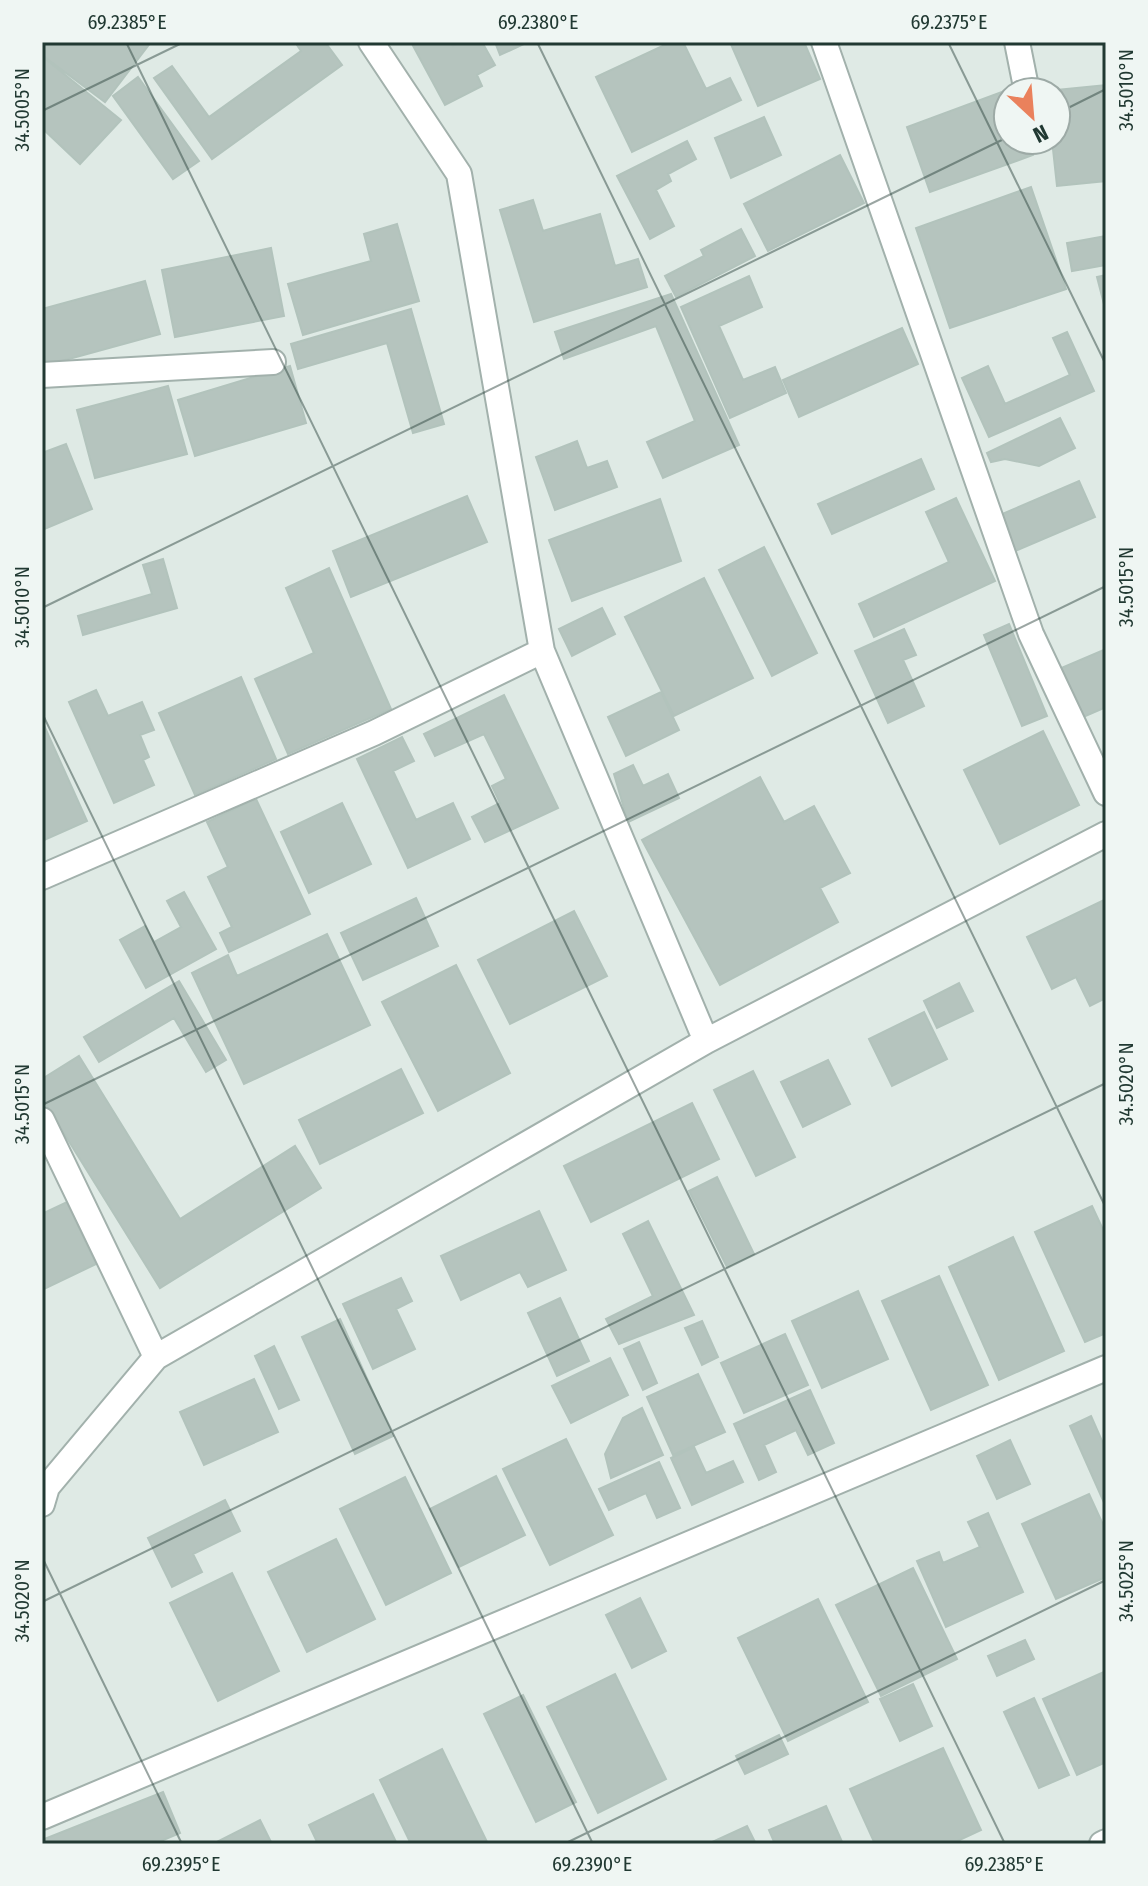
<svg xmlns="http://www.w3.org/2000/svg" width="1148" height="1886" viewBox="0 0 1148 1886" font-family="'Fira Sans Condensed',sans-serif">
<rect width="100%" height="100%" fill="#dfeae5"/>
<!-- building -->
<path fill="#b5c4be" stroke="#b2c3bc" stroke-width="2" d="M 42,42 L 90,42 L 94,45 L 97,42 L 151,42 L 105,102 L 42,55 Z
M 295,42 L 325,42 L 342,65 L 212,159 L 154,78 L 172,66 L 209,117 L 301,51 Z
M 411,42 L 450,42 L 453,46 L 460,42 L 482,42 L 495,65 L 477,75 L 482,86 L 445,105 Z
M 495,42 L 528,42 L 500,55 Z
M 671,42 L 683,42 L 706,89 L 730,78 L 741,100 L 632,152 L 596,77 Z
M 730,42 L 804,42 L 820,79 L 758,106 Z
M 43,57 L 121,120 L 80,164 L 42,128 Z
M 138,77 L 199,161 L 173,179 L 113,96 Z
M 1106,85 L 1106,181 L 1057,186 L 1052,140 L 1056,140 L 1056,92 L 1046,91 Z
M 1010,89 L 1008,140 L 1028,140 L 1033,155 L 930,192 L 907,127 Z
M 764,117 L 781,155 L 731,178 L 715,138 Z
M 687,141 L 696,159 L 668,174 L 671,181 L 656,190 L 674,226 L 650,239 L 617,176 Z
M 840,155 L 864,203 L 768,251 L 744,204 Z
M 1031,187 L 1066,289 L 950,328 L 916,228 Z
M 533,200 L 543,231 L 600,214 L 615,266 L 638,259 L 647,287 L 534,322 L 500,210 Z
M 397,224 L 419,301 L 303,335 L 288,284 L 371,261 L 364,234 Z
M 741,229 L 755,256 L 676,297 L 665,276 L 704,256 L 701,250 Z
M 1106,236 L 1106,265 L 1072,271 L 1067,243 Z
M 271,248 L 284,316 L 175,337 L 162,270 Z
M 1106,275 L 1106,312 L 1097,277 Z
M 749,276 L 762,307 L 719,326 L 743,380 L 775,367 L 786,393 L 730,418 L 681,307 Z
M 145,281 L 160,334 L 47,365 L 42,348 L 42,309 Z
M 671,294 L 739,445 L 663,478 L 647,442 L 695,421 L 656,326 L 564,359 L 555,332 Z
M 411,309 L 444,424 L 413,433 L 387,343 L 298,369 L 291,344 Z
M 902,328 L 918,364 L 799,417 L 783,380 Z
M 1067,332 L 1094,391 L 989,437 L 962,378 L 988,366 L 1005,404 L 1070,375 L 1053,338 Z
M 290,366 L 306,423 L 195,456 L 178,400 Z
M 168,386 L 187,454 L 95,478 L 77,410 Z
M 1060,418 L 1075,448 L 1039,466 L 1005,459 L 991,462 L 987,453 Z
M 577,441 L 587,468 L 607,461 L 617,487 L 555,510 L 536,457 Z
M 66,444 L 92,509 L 42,530 L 42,453 Z
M 921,459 L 934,489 L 832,534 L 818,504 Z
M 1079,481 L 1095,517 L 1015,551 L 1000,515 Z
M 467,496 L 487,542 L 351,597 L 333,551 Z
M 956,498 L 995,581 L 874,637 L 859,604 L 949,562 L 926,512 Z
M 660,499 L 681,561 L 572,601 L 549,540 Z
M 764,547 L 817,653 L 772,676 L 719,570 Z
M 163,559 L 177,608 L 83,635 L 78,616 L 152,594 L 143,565 Z
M 329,568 L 391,709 L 288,754 L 255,679 L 314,653 L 286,588 Z
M 704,578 L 753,678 L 674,716 L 625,617 Z
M 602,608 L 615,634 L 572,656 L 559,629 Z
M 1009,624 L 1047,716 L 1022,726 L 984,635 Z
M 904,629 L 916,655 L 903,660 L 924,706 L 888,723 L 855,651 Z
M 1106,649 L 1106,707 L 1081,718 L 1059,669 Z
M 241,677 L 276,759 L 195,795 L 159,713 Z
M 96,690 L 108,716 L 142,702 L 154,730 L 140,735 L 149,757 L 143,760 L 154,785 L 114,803 L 69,702 Z
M 661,692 L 679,730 L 626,756 L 608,717 Z
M 504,695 L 558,808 L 485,842 L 472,817 L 500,803 L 492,786 L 506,779 L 484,734 L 435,756 L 424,734 Z
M 42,721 L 87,821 L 42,841 Z
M 1043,731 L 1079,805 L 1000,844 L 964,770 Z
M 402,737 L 414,761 L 393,771 L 416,820 L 453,803 L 470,839 L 408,868 L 357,759 Z
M 633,765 L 643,786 L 668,774 L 679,798 L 628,822 L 614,774 Z
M 760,777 L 784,822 L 814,806 L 850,873 L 820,888 L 838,922 L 720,985 L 642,840 Z
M 256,799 L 310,914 L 229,952 L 220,933 L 232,927 L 208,877 L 228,867 L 207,822 Z
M 342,803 L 371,864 L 309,893 L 281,832 Z
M 184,892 L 216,949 L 146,988 L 120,940 L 145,926 L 154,942 L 181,927 L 167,901 Z
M 416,898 L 438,946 L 363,980 L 341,933 Z
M 1106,899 L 1106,998 L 1090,1006 L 1076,977 L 1052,989 L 1027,937 Z
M 574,911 L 607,976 L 510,1024 L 478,960 Z
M 327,934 L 370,1025 L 244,1084 L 192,973 L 228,955 L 237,976 Z
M 456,965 L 510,1073 L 438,1111 L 382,1002 Z
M 179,981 L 226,1060 L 206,1072 L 174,1018 L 99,1062 L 84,1037 Z
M 959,983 L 973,1011 L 937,1028 L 924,1001 Z
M 924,1012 L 947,1059 L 892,1086 L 869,1039 Z
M 79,1056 L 180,1219 L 295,1146 L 321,1188 L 160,1288 L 42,1098 L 42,1079 Z
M 828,1060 L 850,1104 L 803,1127 L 781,1082 Z
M 401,1069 L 423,1113 L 320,1164 L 299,1120 Z
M 753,1071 L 795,1157 L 756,1176 L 714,1090 Z
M 692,1103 L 719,1159 L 591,1222 L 564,1166 Z
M 717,1177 L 754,1254 L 727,1267 L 689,1191 Z
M 67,1202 L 96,1264 L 42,1290 L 42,1214 Z
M 1092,1206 L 1106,1236 L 1106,1333 L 1085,1342 L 1035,1232 Z
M 539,1211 L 566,1270 L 528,1287 L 520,1272 L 461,1300 L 441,1256 Z
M 648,1221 L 694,1315 L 619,1344 L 606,1319 L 653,1296 L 623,1234 Z
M 1013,1237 L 1064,1351 L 999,1380 L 949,1267 Z
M 939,1276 L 988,1385 L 931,1410 L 882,1301 Z
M 401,1278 L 412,1301 L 396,1309 L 415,1349 L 373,1369 L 343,1304 Z
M 858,1291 L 888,1359 L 822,1388 L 792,1321 Z
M 560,1298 L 589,1361 L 557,1376 L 528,1313 Z
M 340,1319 L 393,1436 L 355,1454 L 302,1337 Z
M 702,1321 L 718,1357 L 702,1365 L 685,1328 Z
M 785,1334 L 808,1385 L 744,1413 L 721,1363 Z
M 639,1342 L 657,1383 L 643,1390 L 624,1349 Z
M 274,1346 L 299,1400 L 279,1409 L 255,1356 Z
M 610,1358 L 628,1395 L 571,1423 L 552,1386 Z
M 698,1374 L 725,1432 L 673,1455 L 647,1397 Z
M 254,1379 L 278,1432 L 204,1465 L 180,1412 Z
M 810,1390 L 834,1443 L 808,1455 L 796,1430 L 764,1445 L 776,1472 L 759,1480 L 734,1424 Z
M 642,1408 L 663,1455 L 611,1478 L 605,1454 L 623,1418 Z
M 1091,1416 L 1106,1450 L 1106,1507 L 1070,1426 Z
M 566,1439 L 613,1535 L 550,1565 L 503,1469 Z
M 1010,1440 L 1030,1484 L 997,1499 L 977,1456 Z
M 694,1447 L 706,1473 L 733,1461 L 743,1482 L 692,1505 L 671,1458 Z
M 659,1462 L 680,1508 L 657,1518 L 646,1493 L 609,1510 L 599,1489 Z
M 496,1476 L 525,1535 L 459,1567 L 430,1509 Z
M 405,1477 L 451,1573 L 386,1605 L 340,1509 Z
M 1089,1494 L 1106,1531 L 1106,1577 L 1056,1599 L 1022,1524 Z
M 225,1500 L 240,1531 L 193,1554 L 202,1572 L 172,1587 L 148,1538 Z
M 988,1513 L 1023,1592 L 946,1627 L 917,1561 L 939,1552 L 943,1563 L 980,1547 L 968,1522 Z
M 336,1539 L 375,1619 L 307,1652 L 268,1572 Z
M 913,1568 L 957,1659 L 881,1696 L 836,1605 Z
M 232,1573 L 279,1671 L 218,1701 L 170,1603 Z
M 640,1598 L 666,1651 L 632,1668 L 606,1615 Z
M 818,1599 L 868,1702 L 788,1741 L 738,1638 Z
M 1025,1640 L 1034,1659 L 997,1676 L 988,1656 Z
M 1106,1671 L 1106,1762 L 1077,1775 L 1043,1699 Z
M 615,1674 L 666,1779 L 598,1813 L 547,1707 Z
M 913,1684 L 932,1726 L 900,1741 L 880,1699 Z
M 523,1695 L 576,1802 L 536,1822 L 484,1714 Z
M 1034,1698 L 1069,1775 L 1039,1788 L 1004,1712 Z
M 779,1735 L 788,1754 L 745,1774 L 736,1756 Z
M 943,1748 L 981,1830 L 951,1844 L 875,1844 L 850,1789 Z
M 442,1749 L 488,1844 L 411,1844 L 380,1780 Z
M 163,1792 L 180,1833 L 154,1844 L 42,1844 L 42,1840 Z
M 373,1794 L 397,1844 L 318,1844 L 309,1825 Z
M 826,1806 L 843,1844 L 775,1844 L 769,1830 Z
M 260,1820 L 272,1844 L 213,1844 Z
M 747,1826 L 756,1844 L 708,1844 Z"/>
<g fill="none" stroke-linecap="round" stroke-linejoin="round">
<defs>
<path id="minor" d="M 371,42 L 459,174 L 542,651 L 706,1041
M 824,42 L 1031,634 L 1106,793
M 1017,42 L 1027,92
M 42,375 L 273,362
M 42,877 L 374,733 L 542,651
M 42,1120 L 156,1357
M 42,1504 L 47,1487 L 156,1357 L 706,1041 L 1106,834
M 42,1817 L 1106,1368
M 1102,1844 L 1106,1842"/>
</defs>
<!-- minor casing -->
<use href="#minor" stroke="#a2b1ac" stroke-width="28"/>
<!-- minor -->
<use href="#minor" stroke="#fff" stroke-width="24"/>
</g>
<!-- ticks -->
<path fill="none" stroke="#213932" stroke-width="2" stroke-opacity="0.45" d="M 126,42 L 1005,1844M 537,42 L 1106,1208M 948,42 L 1106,365M 42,111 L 184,42M 1056,114 L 1106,89M 42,608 L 1008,137M 42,713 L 593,1844M 42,1105 L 1106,586M 42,1557 L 182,1844M 42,1602 L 1106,1083M 564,1844 L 1106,1580"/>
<!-- border -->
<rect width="1148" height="1886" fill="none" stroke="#eff6f3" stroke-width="88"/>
<!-- north arrow -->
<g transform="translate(1032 116) rotate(154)"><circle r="38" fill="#eff6f3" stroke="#9daaa6" stroke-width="2"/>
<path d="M0-6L14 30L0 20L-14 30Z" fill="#ea815c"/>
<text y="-12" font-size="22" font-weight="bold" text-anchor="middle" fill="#213932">N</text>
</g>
<rect x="44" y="44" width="1060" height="1798" fill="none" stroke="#213932" stroke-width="3"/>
<g font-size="20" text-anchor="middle" fill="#213932">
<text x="127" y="29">69.2385°E</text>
<text x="538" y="29">69.2380°E</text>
<text x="949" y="29">69.2375°E</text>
<text transform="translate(1126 90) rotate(-90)" y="7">34.5010°N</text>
<text transform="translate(22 110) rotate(-90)" y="7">34.5005°N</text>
<text transform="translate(1126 587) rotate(-90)" y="7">34.5015°N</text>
<text transform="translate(22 607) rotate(-90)" y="7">34.5010°N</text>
<text transform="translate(1126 1084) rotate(-90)" y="7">34.5020°N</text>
<text transform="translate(22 1104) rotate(-90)" y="7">34.5015°N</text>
<text transform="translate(1126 1581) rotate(-90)" y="7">34.5025°N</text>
<text transform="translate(22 1601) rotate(-90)" y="7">34.5020°N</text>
<text x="181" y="1871">69.2395°E</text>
<text x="592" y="1871">69.2390°E</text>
<text x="1004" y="1871">69.2385°E</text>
</g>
</svg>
